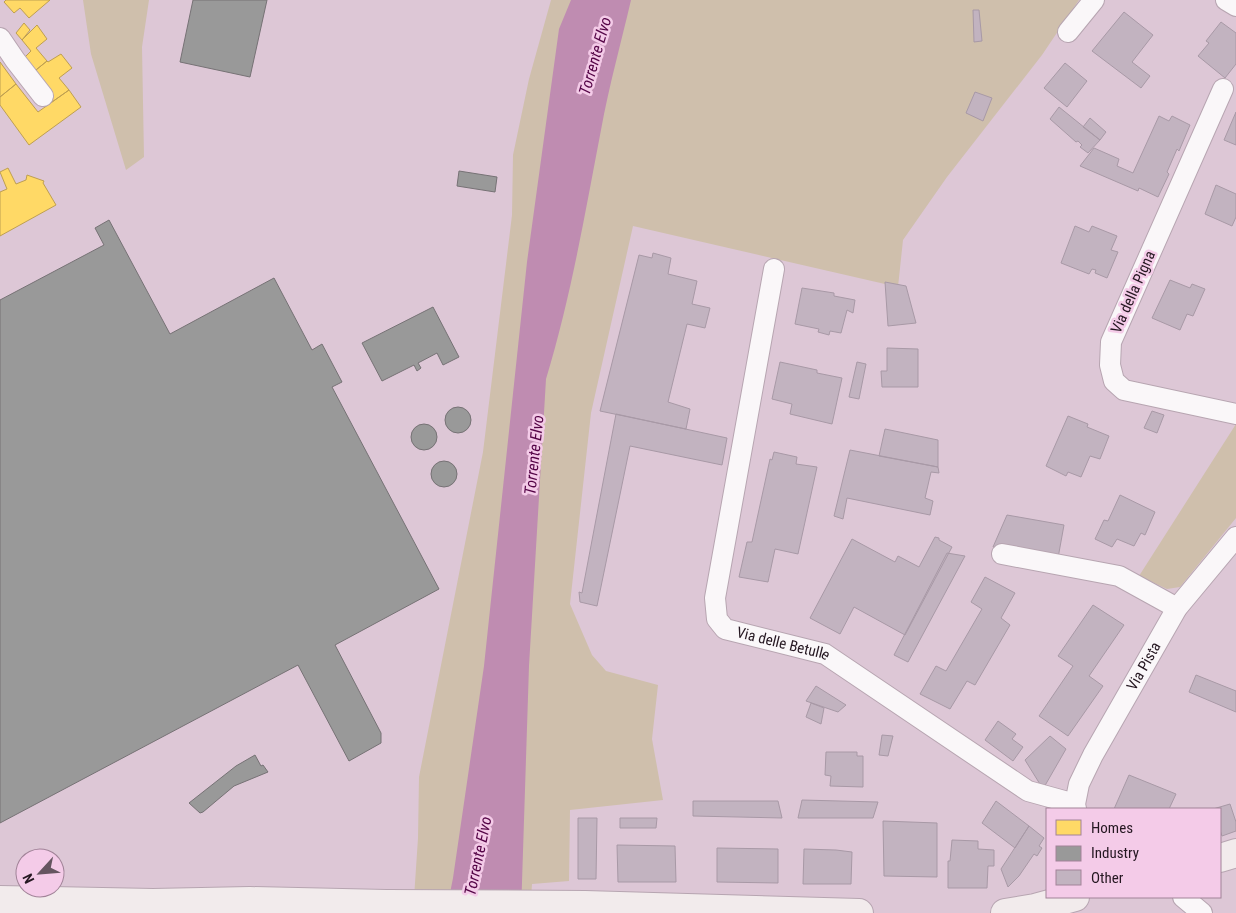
<svg xmlns="http://www.w3.org/2000/svg" width="1236" height="913" viewBox="0 0 1236 913" font-family="'Roboto Condensed',sans-serif">
<rect width="100%" height="100%" fill="#ddc7d6"/>
<!-- green -->
<path fill="#cfbfac" d="M 83,0 L 149,0 L 142,47 L 144,157 L 126,170 L 91,54 Z
M 551,0 L 1079,0 L 1042,55 L 947,177 L 903,240 L 898,287 L 633,226 L 591,413 L 570,604 L 592,655 L 606,671 L 658,685 L 652,739 L 663,800 L 570,810 L 569,881 L 532,884 L 530,913 L 413,913 L 418,838 L 419,777 L 483,452 L 512,215 L 513,155 L 529,79 Z
M 1236,424 L 1236,518 L 1180,587 L 1167,589 L 1139,576 Z"/>
<!-- water -->
<path fill="#bf8cb1" d="M 571,0 L 631,0 C 621,43 609,86 601,130 C 585,213 571,297 546,379 L 529,666 L 521,913 L 450,893 L 453,878 L 484,666 L 527,262 L 559,29 Z"/>
<!-- homes -->
<path fill="#ffd966" stroke="#be9f51" d="M 6,0 L 50,0 L 29,18 L 20,8 L 14,13 L 4,2 Z
M 24,23 L 30,30 L 22,40 L 16,33 Z
M 37,25 L 47,39 L 36,48 L 47,61 L 31,74 L 21,61 L 31,51 L 22,40 Z
M 61,54 L 72,68 L 59,78 L 69,90 L 52,102 L 31,74 L 47,61 L 48,62 Z
M 0,62 L 16,84 L 0,97 Z
M 16,84 L 38,112 L 69,90 L 81,107 L 29,145 L 0,105 L 0,97 Z
M 8,168 L 16,184 L 26,180 L 27,175 L 44,181 L 43,183 L 56,205 L 0,236 L 0,192 L 7,189 L 0,172 Z"/>
<!-- industry -->
<path fill="#999" stroke="#767275" d="M 193,0 L 267,0 L 250,77 L 180,62 Z
M 459,171 L 497,177 L 495,192 L 457,186 Z
M 109,220 L 170,334 L 274,278 L 312,350 L 322,344 L 342,382 L 332,387 L 439,589 L 335,645 L 381,733 L 381,743 L 349,761 L 298,665 L 0,823 L 0,300 L 104,245 L 95,228 Z
M 433,307 L 459,357 L 443,365 L 437,353 L 418,363 L 421,368 L 417,371 L 414,365 L 382,381 L 362,343 Z
M445 420a13 13 0 1 1 26 0a13 13 0 1 1-26 0Z
M411 437a13 13 0 1 1 26 0a13 13 0 1 1-26 0Z
M431 474a13 13 0 1 1 26 0a13 13 0 1 1-26 0Z
M 255,755 L 261,766 L 263,765 L 268,772 L 234,786 L 203,812 L 200,813 L 189,803 L 236,766 Z"/>
<!-- building -->
<path fill="#c2b3c0" stroke="#a899a6" d="M 973,10 L 979,10 L 982,41 L 974,42 Z
M 1124,12 L 1153,35 L 1132,62 L 1150,76 L 1141,88 L 1092,51 Z
M 1221,22 L 1236,33 L 1236,64 L 1225,78 L 1198,56 L 1209,43 L 1206,41 Z
M 1065,63 L 1087,81 L 1067,107 L 1044,88 Z
M 975,92 L 992,98 L 983,121 L 966,113 Z
M 1059,107 L 1100,140 L 1088,153 L 1080,147 L 1082,145 L 1078,141 L 1076,142 L 1050,119 Z
M 1236,112 L 1236,145 L 1224,140 Z
M 1159,116 L 1169,121 L 1172,116 L 1190,125 L 1179,151 L 1177,149 L 1167,172 L 1169,174 L 1158,197 L 1139,188 L 1138,191 L 1080,166 L 1094,148 L 1119,159 L 1117,166 L 1133,173 Z
M 1090,118 L 1106,132 L 1100,140 L 1083,127 Z
M 1216,185 L 1236,194 L 1236,217 L 1232,226 L 1205,214 Z
M 1075,226 L 1089,232 L 1092,226 L 1117,236 L 1111,250 L 1118,252 L 1107,278 L 1095,273 L 1096,270 L 1092,269 L 1089,274 L 1061,263 Z
M 653,253 L 671,258 L 668,274 L 697,281 L 692,304 L 710,308 L 705,328 L 687,324 L 668,402 L 690,409 L 686,429 L 600,411 L 639,255 L 652,258 Z
M 1170,280 L 1190,288 L 1192,284 L 1205,289 L 1193,316 L 1187,314 L 1180,330 L 1152,318 Z
M 885,282 L 906,286 L 916,323 L 888,326 Z
M 802,288 L 834,293 L 834,296 L 855,300 L 853,313 L 847,310 L 841,333 L 830,331 L 829,335 L 818,332 L 819,329 L 795,324 Z
M 887,348 L 918,349 L 918,387 L 882,387 L 881,371 L 887,371 Z
M 780,362 L 817,370 L 817,373 L 842,378 L 832,424 L 790,414 L 792,404 L 772,399 Z
M 857,362 L 866,364 L 859,399 L 849,397 Z
M 1152,411 L 1164,415 L 1157,433 L 1144,428 Z
M 616,414 L 727,438 L 722,465 L 630,446 L 597,606 L 580,602 L 579,592 L 582,593 Z
M 1068,416 L 1088,424 L 1087,427 L 1109,436 L 1100,459 L 1090,456 L 1081,477 L 1068,472 L 1066,476 L 1046,466 Z
M 885,429 L 938,440 L 938,467 L 879,456 Z
M 850,450 L 938,467 L 939,473 L 931,472 L 925,498 L 933,501 L 930,515 L 847,498 L 843,519 L 834,516 Z
M 774,452 L 797,457 L 796,464 L 817,467 L 798,554 L 775,549 L 768,582 L 739,577 L 747,542 L 752,542 L 770,459 L 772,460 Z
M 1120,495 L 1155,512 L 1145,535 L 1141,533 L 1134,546 L 1117,539 L 1112,547 L 1095,539 L 1104,520 L 1108,521 Z
M 1007,515 L 1064,525 L 1058,558 L 993,547 Z
M 935,537 L 939,538 L 939,540 L 952,547 L 905,635 L 854,607 L 840,634 L 810,618 L 852,539 L 895,562 L 898,556 L 919,567 Z
M 947,553 L 965,556 L 908,662 L 894,655 Z
M 985,577 L 1015,593 L 1001,618 L 1010,625 L 975,685 L 967,681 L 950,709 L 920,694 L 936,666 L 946,671 L 982,609 L 971,602 Z
M 1093,605 L 1124,625 L 1089,676 L 1103,686 L 1068,736 L 1039,716 L 1073,666 L 1058,656 Z
M 1196,675 L 1236,691 L 1236,712 L 1189,692 Z
M 816,686 L 846,705 L 838,712 L 806,701 Z
M 811,703 L 824,708 L 821,724 L 806,717 Z
M 998,721 L 1016,734 L 1012,739 L 1023,747 L 1013,761 L 985,740 Z
M 882,735 L 893,736 L 888,756 L 879,755 Z
M 1050,736 L 1066,749 L 1043,789 L 1025,760 Z
M 826,752 L 857,752 L 857,756 L 863,756 L 863,787 L 830,786 L 831,776 L 825,775 Z
M 1129,775 L 1176,794 L 1169,809 L 1114,809 Z
M 802,800 L 878,802 L 873,818 L 798,818 Z
M 693,801 L 778,801 L 782,818 L 693,816 Z
M 996,801 L 1029,826 L 1015,848 L 982,823 Z
M 1230,804 L 1236,822 L 1236,831 L 1222,836 L 1220,830 L 1220,809 L 1213,809 Z
M 578,818 L 597,818 L 596,879 L 578,879 Z
M 620,818 L 657,818 L 656,828 L 620,828 Z
M 883,821 L 937,823 L 937,877 L 884,876 Z
M 1029,826 L 1044,838 L 1039,846 L 1042,848 L 1037,856 L 1034,854 L 1019,876 L 1008,887 L 1001,869 Z
M 952,840 L 978,841 L 978,849 L 994,850 L 994,866 L 988,866 L 987,888 L 948,888 L 948,861 L 950,861 Z
M 617,845 L 675,846 L 676,882 L 618,882 Z
M 717,848 L 778,849 L 778,883 L 717,882 Z
M 804,849 L 836,850 L 852,852 L 851,884 L 803,884 Z"/>
<g fill="none" stroke-linecap="round" stroke-linejoin="round">
<defs>
<g id="street">
<path d="M 1226,0 L 1236,6"/>
<path d="M 1068,32 L 1094,0"/>
<path d="M 0,38 L 15,60 L 43,96"/>
<path d="M 1223,89 L 1111,342 L 1110,365 L 1114,381 L 1124,390 L 1236,414"/>
<path id="s1" d="M 774,269 L 715,598 L 717,619 L 725,629 L 825,654 L 1028,791 L 1075,804"/>
<path d="M 1002,554 L 1119,576 L 1177,608"/>
<path id="s2" d="M 1076,809 L 1075,804 L 1079,784 L 1093,755 L 1177,608 L 1236,537"/>
<path d="M 1183,897 L 1202,913"/>
</g>
<path id="secondary" d="M 1220,858 L 1236,853
M 0,900 L 153,903 L 250,901 L 386,904 L 585,905 L 859,913
M 1005,913 L 1035,908 L 1075,897"/>
</defs>
<!-- street casing -->
<use href="#street" stroke="#b7a5b1" stroke-width="22"/>
<!-- secondary casing -->
<use href="#secondary" stroke="#b7a5b1" stroke-width="30"/>
<!-- street -->
<use href="#street" stroke="#faf7f9" stroke-width="20"/>
<!-- secondary -->
<use href="#secondary" stroke="#f2ebec" stroke-width="28"/>
</g>
<g text-anchor="middle" dominant-baseline="central" stroke-width="5" stroke-linejoin="round" paint-order="stroke">
<!-- street labels -->
<g font-size="15" fill="#251721" stroke="#f4cbe8">
<text transform="translate(1133 292) rotate(-66)">Via della Pigna</text>
<text stroke="none"><textPath href="#s1" startOffset="428">Via delle Betulle</textPath></text>
<text stroke="none"><textPath href="#s2" startOffset="160">Via Pista</textPath></text>
</g>
<!-- water labels -->
<g font-size="16" font-style="italic" fill="#540446" stroke="#f4cbe8">
<text transform="translate(595 56) rotate(-74)">Torrente Elvo</text>
<text transform="translate(534 455) rotate(-84)">Torrente Elvo</text>
<text transform="translate(478 856) rotate(-78)">Torrente Elvo</text>
</g>
</g>
<!-- legend -->
<rect x="1046" y="808" width="175" height="90" fill="#f4cbe8" stroke="#a18398"/>
<rect x="1056" y="820" width="25" height="15" fill="#ffd966" stroke="#a18398"/>
<text x="1091" y="833" font-size="15" fill="#251721">Homes</text>
<rect x="1056" y="846" width="25" height="15" fill="#999999" stroke="#a18398"/>
<text x="1091" y="858" font-size="15" fill="#251721">Industry</text>
<rect x="1056" y="870" width="25" height="15" fill="#c2b3c0" stroke="#a18398"/>
<text x="1091" y="883" font-size="15" fill="#251721">Other</text>
<!-- north arrow -->
<g transform="translate(40 873) rotate(244)"><circle r="24" fill="#f4cbe8" stroke="#a18398"/>
<path d="M0-4L9 19L0 12L-9 19Z" fill="#655560"/>
<text y="-8" font-size="14" font-weight="bold" text-anchor="middle" fill="#251721">N</text>
</g>
</svg>
